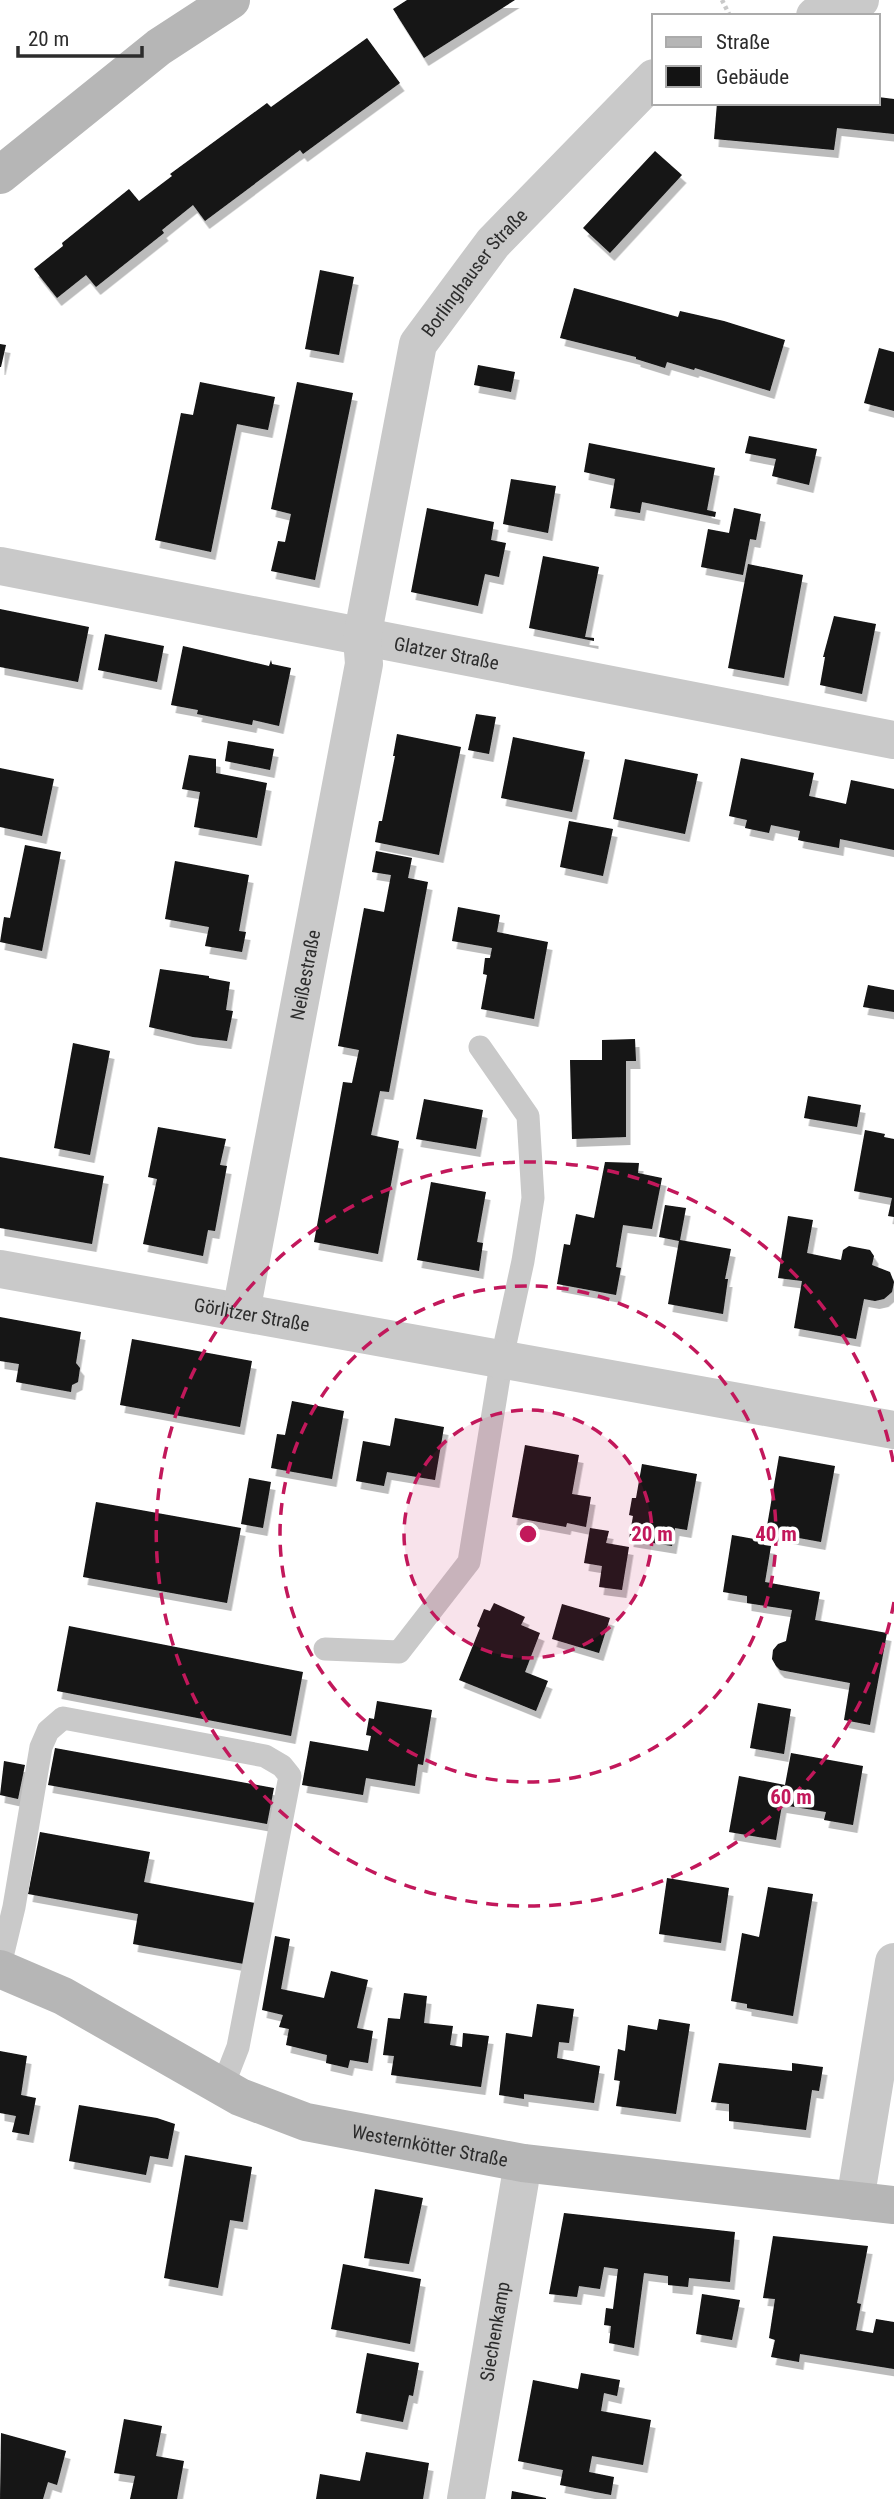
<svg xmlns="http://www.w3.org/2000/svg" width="894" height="2499" viewBox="0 0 894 2499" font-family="'Roboto Condensed',sans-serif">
<defs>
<filter id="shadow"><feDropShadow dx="4.5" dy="8" stdDeviation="0" flood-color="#0004"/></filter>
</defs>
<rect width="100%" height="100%" fill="#fff"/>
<!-- building -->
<path fill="#131313" filter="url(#shadow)" d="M 407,0 L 515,0 L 424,58 L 393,9 Z
M 367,38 L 400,83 L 303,154 L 300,150 L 205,221 L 193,205 L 162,230 L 164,233 L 96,287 L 86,275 L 57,298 L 34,269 L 63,246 L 62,243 L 129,189 L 139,201 L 172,176 L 170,174 L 267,103 L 271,107 Z
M 878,97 L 894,99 L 894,134 L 837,128 L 834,150 L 714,139 L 717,103 L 878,103 Z
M 655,151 L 682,175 L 610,253 L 583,228 Z
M 320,270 L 354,277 L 339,355 L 305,349 Z
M 574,288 L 678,317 L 680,311 L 724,321 L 785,340 L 770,391 L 695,368 L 694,370 L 667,362 L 665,368 L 636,359 L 636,357 L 560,338 Z
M 0,344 L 6,345 L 1,367 L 0,367 Z
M 879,348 L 894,352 L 894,411 L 864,403 Z
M 478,365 L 515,372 L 511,392 L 474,385 Z
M 200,382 L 275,397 L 268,430 L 237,424 L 211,552 L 155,540 L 181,413 L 193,415 Z
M 297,382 L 353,393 L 315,580 L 271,571 L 278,541 L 285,542 L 291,514 L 271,509 Z
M 749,436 L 817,449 L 809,485 L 772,476 L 776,459 L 745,453 Z
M 589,443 L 715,468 L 707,510 L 716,512 L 715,517 L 642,502 L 640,513 L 610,508 L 615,479 L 584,472 Z
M 511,479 L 556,486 L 548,533 L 503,524 Z
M 427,508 L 494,522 L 491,540 L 506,543 L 499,577 L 485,574 L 478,606 L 411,592 Z
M 734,508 L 761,514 L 756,540 L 750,539 L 743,575 L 701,567 L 708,529 L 729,533 Z
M 543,556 L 599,567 L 585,637 L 594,638 L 594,641 L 529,628 Z
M 748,564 L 803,575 L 784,678 L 728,668 Z
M 0,609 L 89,627 L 78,682 L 0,667 Z
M 834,616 L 876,624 L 862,694 L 820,685 L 825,657 L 823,657 Z
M 105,634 L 164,646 L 157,682 L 98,670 Z
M 183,646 L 269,666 L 271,660 L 272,664 L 291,668 L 279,726 L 253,720 L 252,725 L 197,714 L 198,710 L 171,705 Z
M 476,714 L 496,717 L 489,754 L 468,750 Z
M 397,734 L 461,747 L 439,855 L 375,842 L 379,821 L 382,821 L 395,756 L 393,756 Z
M 513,737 L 585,752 L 572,812 L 501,798 Z
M 228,741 L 274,749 L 270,770 L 225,761 Z
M 189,755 L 216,759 L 216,773 L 267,783 L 257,838 L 194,827 L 200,792 L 182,789 Z
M 741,758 L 814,773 L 809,796 L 828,800 L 846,804 L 851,780 L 894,789 L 894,850 L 840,839 L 839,848 L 802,841 L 798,840 L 800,831 L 771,825 L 769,833 L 745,828 L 747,820 L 729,816 Z
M 625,759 L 698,774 L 685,834 L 613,819 Z
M 0,768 L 54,779 L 42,836 L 0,827 Z
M 569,821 L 613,829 L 603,876 L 560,867 Z
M 25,845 L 61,852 L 42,951 L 0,942 L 4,917 L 10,918 Z
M 376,851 L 412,858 L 408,878 L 428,882 L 389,1092 L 380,1091 L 371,1135 L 399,1141 L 378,1254 L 314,1242 L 343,1082 L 352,1083 L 359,1050 L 338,1046 L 364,908 L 384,912 L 391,875 L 372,872 Z
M 175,861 L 249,875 L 239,931 L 246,932 L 242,952 L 205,946 L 209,927 L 165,919 Z
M 458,907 L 500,915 L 497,932 L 548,942 L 534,1019 L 481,1009 L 487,975 L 483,974 L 485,958 L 490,958 L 492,948 L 452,941 Z
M 160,969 L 209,976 L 209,978 L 230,982 L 226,1010 L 233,1011 L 227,1041 L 193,1037 L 149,1027 Z
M 868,985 L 894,990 L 894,1012 L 863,1007 Z
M 635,1039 L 636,1061 L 626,1061 L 626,1137 L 572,1139 L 570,1060 L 602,1060 L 602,1040 Z
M 73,1043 L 110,1051 L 90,1155 L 54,1148 Z
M 808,1096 L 861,1105 L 857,1127 L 804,1118 Z
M 424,1099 L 483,1110 L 476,1149 L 416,1139 Z
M 158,1127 L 226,1139 L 220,1165 L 227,1166 L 215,1231 L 208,1230 L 203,1256 L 143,1244 L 157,1179 L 148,1177 Z
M 865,1130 L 885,1134 L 884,1137 L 894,1139 L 894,1217 L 888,1216 L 892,1198 L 854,1191 Z
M 0,1157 L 104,1176 L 92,1244 L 0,1228 Z
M 605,1162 L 639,1163 L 638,1173 L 662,1178 L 652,1229 L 623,1225 L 616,1267 L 621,1268 L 616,1295 L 557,1284 L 564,1244 L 570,1245 L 576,1214 L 594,1218 Z
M 431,1182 L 486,1192 L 477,1242 L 483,1243 L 479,1271 L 417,1260 Z
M 665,1205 L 686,1208 L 680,1240 L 731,1249 L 725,1279 L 728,1279 L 723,1314 L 668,1304 L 679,1241 L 659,1237 Z
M 788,1216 L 813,1220 L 807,1253 L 841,1260 L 843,1250 L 849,1246 L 870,1250 L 874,1256 L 872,1265 L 890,1272 L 894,1282 L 892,1292 L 884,1299 L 875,1301 L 864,1299 L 856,1339 L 794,1328 L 802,1281 L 778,1278 Z
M 0,1317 L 81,1332 L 76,1363 L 80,1368 L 78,1382 L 72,1385 L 71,1392 L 16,1382 L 19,1364 L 0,1361 Z
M 132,1339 L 252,1361 L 240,1427 L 120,1405 Z
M 292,1401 L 344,1411 L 332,1479 L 271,1468 L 277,1434 L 285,1435 Z
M 395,1418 L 444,1427 L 435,1480 L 387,1472 L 384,1486 L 356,1481 L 363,1441 L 390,1446 Z
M 525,1445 L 579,1455 L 572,1494 L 591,1497 L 586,1527 L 567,1523 L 566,1527 L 512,1517 Z
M 779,1456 L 835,1466 L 821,1542 L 766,1532 Z
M 642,1464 L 697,1474 L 687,1530 L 675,1528 L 672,1546 L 629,1539 L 633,1516 L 629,1515 L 632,1498 L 636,1498 Z
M 249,1478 L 271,1482 L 263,1528 L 241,1524 Z
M 96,1502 L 241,1528 L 227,1603 L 83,1577 Z
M 590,1528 L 609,1531 L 606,1543 L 629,1547 L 622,1590 L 599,1587 L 602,1566 L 584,1563 Z
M 732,1535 L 765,1541 L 764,1545 L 771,1546 L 765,1582 L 820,1592 L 815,1620 L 887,1633 L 870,1725 L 844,1720 L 850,1683 L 780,1670 L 776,1666 L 772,1659 L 773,1650 L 778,1644 L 786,1641 L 792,1610 L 747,1603 L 747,1596 L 723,1592 Z
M 494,1603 L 525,1617 L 521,1625 L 540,1633 L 525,1672 L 548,1681 L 536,1711 L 459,1680 L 480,1628 L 477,1626 L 484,1609 L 490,1611 Z
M 562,1604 L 610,1618 L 599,1653 L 552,1639 Z
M 69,1626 L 303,1672 L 291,1736 L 57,1691 Z
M 377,1701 L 432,1710 L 423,1765 L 418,1764 L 415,1786 L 366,1778 L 363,1795 L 302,1785 L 310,1741 L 368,1751 L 371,1736 L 366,1735 L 369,1718 L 374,1719 Z
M 758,1703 L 791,1709 L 784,1754 L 750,1748 Z
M 55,1748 L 274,1788 L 267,1824 L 48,1785 Z
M 791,1753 L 863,1766 L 853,1825 L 824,1820 L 826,1812 L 782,1805 L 776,1840 L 729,1832 L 739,1776 L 785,1785 Z
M 4,1761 L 25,1765 L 18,1799 L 0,1795 Z
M 40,1832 L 150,1852 L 144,1882 L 255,1903 L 244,1964 L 133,1944 L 138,1914 L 28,1894 Z
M 667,1878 L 729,1888 L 721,1943 L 659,1934 Z
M 768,1887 L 813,1894 L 793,2016 L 747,2008 L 747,2004 L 731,2001 L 742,1933 L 759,1937 Z
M 275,1936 L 290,1939 L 281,1989 L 324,1998 L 331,1971 L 368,1980 L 357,2028 L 373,2031 L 368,2063 L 350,2060 L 348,2068 L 326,2063 L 327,2055 L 286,2045 L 289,2029 L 279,2027 L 283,2015 L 262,2010 Z
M 404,1993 L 427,1996 L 424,2023 L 453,2026 L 450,2045 L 462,2047 L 463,2033 L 489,2036 L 481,2087 L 391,2075 L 394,2056 L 383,2055 L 388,2018 L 400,2019 Z
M 537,2004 L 574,2009 L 569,2043 L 559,2042 L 557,2058 L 600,2066 L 594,2103 L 524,2094 L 524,2099 L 499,2095 L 506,2033 L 532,2037 Z
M 659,2019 L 690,2024 L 676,2114 L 616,2106 L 620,2081 L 614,2080 L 618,2049 L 625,2051 L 628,2025 L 657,2030 Z
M 0,2051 L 27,2056 L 21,2095 L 36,2098 L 29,2135 L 12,2132 L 16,2116 L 0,2113 Z
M 719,2063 L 792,2071 L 792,2063 L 823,2067 L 819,2091 L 812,2090 L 806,2130 L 729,2121 L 729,2104 L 711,2102 Z
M 79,2105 L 157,2118 L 175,2124 L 168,2159 L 150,2156 L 146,2175 L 69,2161 Z
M 185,2155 L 252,2167 L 243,2222 L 230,2220 L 218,2288 L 164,2278 Z
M 375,2189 L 423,2198 L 409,2264 L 364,2258 Z
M 564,2213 L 735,2232 L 730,2282 L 689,2278 L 688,2287 L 668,2285 L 668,2276 L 644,2273 L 634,2348 L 609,2343 L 611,2326 L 604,2325 L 606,2308 L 613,2309 L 618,2269 L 604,2267 L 600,2289 L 579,2286 L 577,2297 L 549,2294 Z
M 773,2236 L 868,2246 L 857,2303 L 861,2304 L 856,2330 L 873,2333 L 876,2319 L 894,2322 L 894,2369 L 800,2354 L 799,2362 L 771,2357 L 775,2340 L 769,2338 L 775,2299 L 763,2298 Z
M 343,2264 L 421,2279 L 410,2344 L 331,2329 Z
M 702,2294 L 740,2300 L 732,2340 L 696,2334 Z
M 367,2353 L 419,2363 L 413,2396 L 409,2395 L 403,2422 L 356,2413 Z
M 581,2373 L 620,2380 L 617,2396 L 604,2393 L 601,2411 L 651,2420 L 643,2465 L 592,2456 L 589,2472 L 614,2477 L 611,2495 L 560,2485 L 563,2470 L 518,2461 L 533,2380 L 578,2389 Z
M 124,2419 L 162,2426 L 156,2456 L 184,2461 L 177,2499 L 130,2499 L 135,2476 L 114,2473 Z
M 1,2433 L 66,2451 L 57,2485 L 48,2482 L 43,2499 L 0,2499 Z
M 366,2452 L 429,2463 L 423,2499 L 316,2499 L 320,2474 L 360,2481 Z
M 512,2491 L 546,2498 L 546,2499 L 511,2499 Z"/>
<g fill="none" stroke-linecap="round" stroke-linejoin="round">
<!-- path -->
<path stroke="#c9c9c9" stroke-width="4.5" stroke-dasharray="3.5 3.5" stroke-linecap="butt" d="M 722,0 L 730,16"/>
<!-- lane -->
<path stroke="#c9c9c9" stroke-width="23" d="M 325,1649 L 399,1652 L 469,1562 L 502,1358 L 523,1261 L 533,1198 L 528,1116 L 480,1047
M 0,1965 L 14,1907 L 41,1747 L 48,1731 L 63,1718 L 265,1756 L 282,1766 L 290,1776 L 238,2047 L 222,2088"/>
<!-- street -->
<g stroke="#c9c9c9" stroke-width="38">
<path d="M 815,16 L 860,0"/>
<path id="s1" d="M 0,566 L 894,740"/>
<path id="s2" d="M 0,1269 L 894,1430"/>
<path id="s3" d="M 241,1312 L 364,664 L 362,638 L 418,344 L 493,243 L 654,78"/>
<path d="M 855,2201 L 894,1962"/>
<path id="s4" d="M 466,2499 L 523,2163"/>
</g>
<!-- secondary -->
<g stroke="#b6b6b6" stroke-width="38">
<path d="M 0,175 L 159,47 L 231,0"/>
<path id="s5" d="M 0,1969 L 63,1996 L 240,2097 L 306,2122 L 523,2163 L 894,2205"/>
</g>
</g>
<!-- distance rings -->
<circle cx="528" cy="1534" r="124" fill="#c2185b" fill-opacity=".12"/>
<g fill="none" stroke="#c2185b" stroke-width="3.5" stroke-dasharray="12 9">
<circle cx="528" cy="1534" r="124"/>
<circle cx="528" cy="1534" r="248"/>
<path d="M894 1602A372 372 0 1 1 894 1466"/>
</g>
<g text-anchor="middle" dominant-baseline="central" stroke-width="7" stroke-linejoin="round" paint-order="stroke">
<!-- street labels -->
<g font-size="19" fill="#2c2c2c" stroke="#fff">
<text stroke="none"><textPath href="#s3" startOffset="1076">Borlinghauser Straße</textPath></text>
<text stroke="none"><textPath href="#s1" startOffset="455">Glatzer Straße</textPath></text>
<text stroke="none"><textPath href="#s3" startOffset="343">Neißestraße</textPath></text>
<text stroke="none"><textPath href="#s2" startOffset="256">Görlitzer Straße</textPath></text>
<text stroke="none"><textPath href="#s5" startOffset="469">Westernkötter Straße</textPath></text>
<text stroke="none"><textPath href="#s4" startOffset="170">Siechenkamp</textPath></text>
</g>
</g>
<circle cx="528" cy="1534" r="10" fill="#c2185b" stroke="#fff" stroke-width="3.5"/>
<g font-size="21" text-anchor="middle" font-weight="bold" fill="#c2185b" stroke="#fff" stroke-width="7" stroke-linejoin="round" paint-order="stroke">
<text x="652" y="1541">20 m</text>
<text x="776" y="1541">40 m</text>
<text x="791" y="1804">60 m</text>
</g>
<!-- legend -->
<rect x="652" y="14" width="228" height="91" fill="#ffffff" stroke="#ababab" stroke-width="2"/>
<rect x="666" y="37" width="35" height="10" fill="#b6b6b6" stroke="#ababab" stroke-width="2"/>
<text x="716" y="49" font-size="21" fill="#2c2c2c">Straße</text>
<rect x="666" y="66" width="35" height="21" fill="#131313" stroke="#ababab" stroke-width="2"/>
<text x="716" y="84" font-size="21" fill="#2c2c2c">Gebäude</text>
<!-- scale -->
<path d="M18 46v10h124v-10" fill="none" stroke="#2c2c2c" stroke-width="3.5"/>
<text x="28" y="46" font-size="21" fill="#2c2c2c" stroke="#ffffff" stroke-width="5" paint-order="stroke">20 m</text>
</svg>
